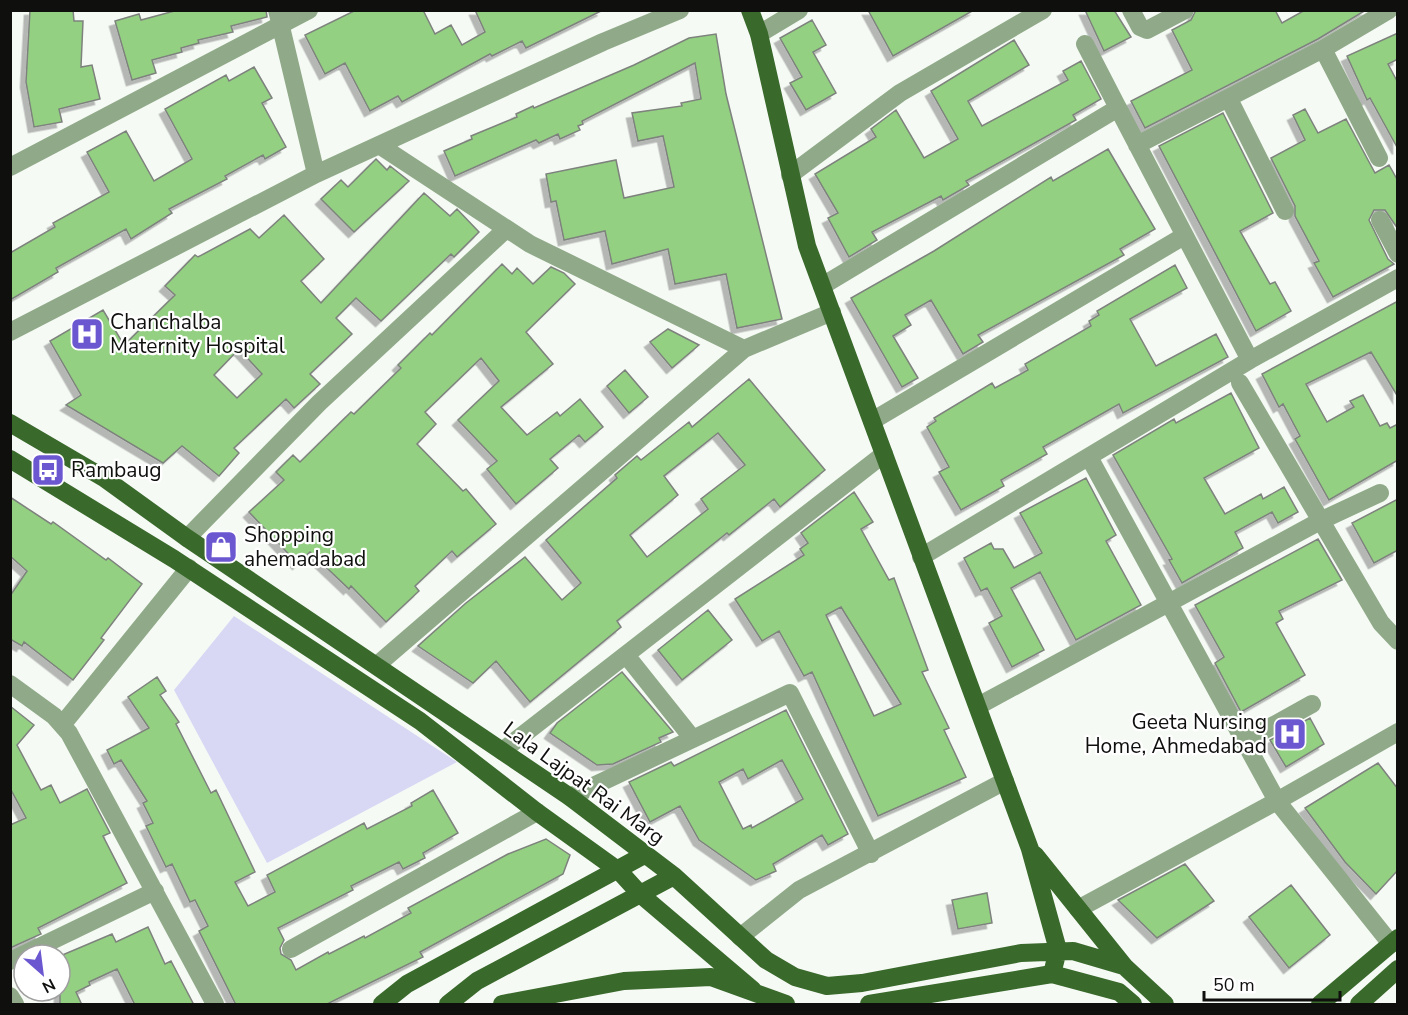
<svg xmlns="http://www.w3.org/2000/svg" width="1408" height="1015" viewBox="0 0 1408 1015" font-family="'Nunito Sans',sans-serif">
<defs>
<filter id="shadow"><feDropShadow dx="-5.5" dy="5.5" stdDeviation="0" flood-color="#0004"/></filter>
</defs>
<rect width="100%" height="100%" fill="#f6faf5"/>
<!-- green -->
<path fill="#d8d8f4" d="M 234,616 L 457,762 L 267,863 L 174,690 Z"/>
<!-- building -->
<path fill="#93d082" stroke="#7e827d" stroke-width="1.5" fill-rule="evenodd" filter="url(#shadow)" d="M 30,10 L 73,10 L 74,21 L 83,21 L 81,67 L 92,65 L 100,99 L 59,109 L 62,122 L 34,127 L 26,82 Z
M 178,10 L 266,10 L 267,17 L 231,26 L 233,32 L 198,40 L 199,43 L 181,48 L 182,52 L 152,60 L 156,73 L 132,80 L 115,21 L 139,14 L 141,20 Z
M 356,10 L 423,10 L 435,34 L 451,25 L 462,45 L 485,32 L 475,10 L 603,10 L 526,48 L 522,41 L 492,56 L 490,54 L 402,102 L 398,96 L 370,111 L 345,63 L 325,74 L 305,35 Z
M 868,10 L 974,10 L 893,56 Z
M 1085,10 L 1114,10 L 1131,37 L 1104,51 Z
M 1196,10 L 1275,10 L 1282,23 L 1305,10 L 1366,10 L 1318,39 L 1145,128 L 1131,101 L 1192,70 L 1172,30 L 1191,20 Z
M 812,20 L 826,45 L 813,52 L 836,93 L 806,110 L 790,83 L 802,77 L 780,38 Z
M 1398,33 L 1398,59 L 1388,64 L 1398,83 L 1398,149 L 1370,98 L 1367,100 L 1347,56 Z
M 716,34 L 726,94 L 782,319 L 737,328 L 726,274 L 675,284 L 668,249 L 612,264 L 605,231 L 564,240 L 556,201 L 551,202 L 546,174 L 616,160 L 624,198 L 674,187 L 663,136 L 638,141 L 632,113 L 682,106 L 681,103 L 701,99 L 695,63 L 582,121 L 583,124 L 578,126 L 580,130 L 560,139 L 558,134 L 539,143 L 536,140 L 455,176 L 444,151 L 472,139 L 471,136 L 517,117 L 516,114 L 533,106 L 534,108 L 634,65 L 689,38 Z
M 1014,40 L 1029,65 L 968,101 L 982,126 L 1068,80 L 1063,71 L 1081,61 L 1101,99 L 1073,115 L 1076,120 L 966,181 L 969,185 L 943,200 L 941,196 L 872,232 L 877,240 L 849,257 L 828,218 L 838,213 L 815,174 L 876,137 L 871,129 L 896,110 L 924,158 L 958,139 L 931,91 Z
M 254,67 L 272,98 L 262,103 L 286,147 L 265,159 L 263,155 L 225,176 L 227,179 L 169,209 L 172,213 L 131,239 L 126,229 L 56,268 L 58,272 L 10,300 L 10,253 L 55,227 L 53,223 L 109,192 L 87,152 L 126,131 L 154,181 L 192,159 L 165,109 L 226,75 L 229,81 Z
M 1305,109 L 1318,133 L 1346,119 L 1375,173 L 1389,165 L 1398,181 L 1398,229 L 1385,210 L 1374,210 L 1369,220 L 1388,259 L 1394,264 L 1333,297 L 1314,263 L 1319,261 L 1295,216 L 1295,206 L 1271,158 L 1305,140 L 1293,115 Z
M 1223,113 L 1273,213 L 1240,231 L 1270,284 L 1275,282 L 1291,311 L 1256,331 L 1159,146 Z
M 1108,149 L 1155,229 L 1120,249 L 1124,255 L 978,335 L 983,342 L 963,354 L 931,300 L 905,315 L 911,325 L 893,336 L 918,378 L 902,387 L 851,298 L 934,251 L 1051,177 L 1053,181 Z
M 376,159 L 387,170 L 390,166 L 409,181 L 354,232 L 321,199 L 341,180 L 348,187 Z
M 424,193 L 450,216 L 457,209 L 479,232 L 454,257 L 451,254 L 381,321 L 356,298 L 336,318 L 352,334 L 310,374 L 320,384 L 294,408 L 286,399 L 234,448 L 239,453 L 219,476 L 182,446 L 163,463 L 66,405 L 81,395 L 50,341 L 103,310 L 124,345 L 175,295 L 165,286 L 195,255 L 198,257 L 250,229 L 259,238 L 284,215 L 324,259 L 301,281 L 321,303 ZM 239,349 L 262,374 L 237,398 L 214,375 Z
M 502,264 L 512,274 L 517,268 L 533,284 L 551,267 L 564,273 L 575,284 L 526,332 L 553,364 L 501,407 L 527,435 L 557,412 L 560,416 L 580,399 L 603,427 L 585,442 L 579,435 L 550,459 L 558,468 L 516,504 L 487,469 L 497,461 L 458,420 L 499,381 L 481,358 L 425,412 L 436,424 L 417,444 L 463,491 L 466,489 L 496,524 L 457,557 L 452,551 L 415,586 L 419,591 L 386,622 L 351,586 L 349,589 L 310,552 L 298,564 L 249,512 L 284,480 L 276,472 L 293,455 L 300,462 L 351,412 L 354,414 L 401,368 L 398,365 L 430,333 L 432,335 Z
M 1175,265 L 1187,288 L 1130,319 L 1156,366 L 1216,334 L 1228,357 L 1123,413 L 1119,404 L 1043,447 L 1047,454 L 1001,480 L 1004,486 L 961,510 L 939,472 L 949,467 L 927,427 L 936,421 L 934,418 L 992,383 L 995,388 L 1028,370 L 1025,364 L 1091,326 L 1089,321 L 1099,315 L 1097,311 Z
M 1398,301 L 1398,397 L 1371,352 L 1306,384 L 1327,422 L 1354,407 L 1350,401 L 1363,395 L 1380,426 L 1387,423 L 1390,428 L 1398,424 L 1398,460 L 1329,500 L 1295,439 L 1300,436 L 1283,404 L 1279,407 L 1262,374 Z
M 668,329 L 699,345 L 672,368 L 650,342 Z
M 625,370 L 648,397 L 629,413 L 607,386 Z
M 749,379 L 825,470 L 780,507 L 774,499 L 729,535 L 727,533 L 617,621 L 621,627 L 530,702 L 496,661 L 473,683 L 418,646 L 466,603 L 525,557 L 562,600 L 581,583 L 546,540 L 617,478 L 615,475 L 637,456 L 641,460 L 689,422 L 692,427 ZM 718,433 L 745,465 L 701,499 L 708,509 L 647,557 L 630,535 L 678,495 L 664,476 Z
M 1231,393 L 1259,448 L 1204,478 L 1225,514 L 1261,494 L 1263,499 L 1284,487 L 1298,512 L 1278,523 L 1272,512 L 1235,532 L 1243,548 L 1182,583 L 1169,560 L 1172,559 L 1113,455 L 1174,419 L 1176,423 Z
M 1086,478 L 1116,535 L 1106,541 L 1141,605 L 1076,640 L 1040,572 L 1011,588 L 1044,650 L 1012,667 L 989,623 L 1002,616 L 987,588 L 981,591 L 964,558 L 991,543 L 994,549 L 1003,549 L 1014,568 L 1042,553 L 1020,513 Z
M 854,492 L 873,522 L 861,529 L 889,580 L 894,578 L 928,670 L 922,672 L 949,728 L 944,730 L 966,777 L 878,816 L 812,672 L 804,676 L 779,631 L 762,641 L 735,599 L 804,555 L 800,549 L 808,543 L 801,533 ZM 841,607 L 901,704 L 874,716 L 826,615 Z
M 10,497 L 51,524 L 53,522 L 106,560 L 108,558 L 142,584 L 101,638 L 104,640 L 73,680 L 24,642 L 22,646 L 10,639 L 10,596 L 27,571 L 10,556 Z
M 1398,499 L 1398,550 L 1374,563 L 1352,523 Z
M 1318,539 L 1342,580 L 1279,611 L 1283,619 L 1276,623 L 1305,675 L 1241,712 L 1215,663 L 1224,657 L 1195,605 Z
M 708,610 L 732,640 L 682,680 L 658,650 Z
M 622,672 L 673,732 L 659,738 L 661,742 L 613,764 L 597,765 L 550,733 L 557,723 Z
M 157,677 L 166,691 L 160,695 L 179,722 L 176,724 L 211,793 L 216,790 L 255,872 L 235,882 L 248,906 L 275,892 L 267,875 L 364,823 L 367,829 L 412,806 L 411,803 L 433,790 L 458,833 L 423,853 L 425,858 L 403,869 L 399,862 L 351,886 L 353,890 L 278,928 L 284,940 L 280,948 L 281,954 L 291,960 L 296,970 L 328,952 L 329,954 L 364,936 L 365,938 L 411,913 L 408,908 L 508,854 L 546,839 L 570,855 L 563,874 L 420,952 L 423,957 L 325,1005 L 236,1005 L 199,931 L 208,926 L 195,900 L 190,902 L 172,864 L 166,867 L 146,826 L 153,823 L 143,803 L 147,801 L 121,760 L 114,764 L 107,750 L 149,728 L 128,697 Z
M 10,706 L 34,725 L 17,745 L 41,790 L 51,785 L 60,803 L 87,789 L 110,833 L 103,836 L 127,883 L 38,928 L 41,934 L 10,948 L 10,825 L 26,818 L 10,788 Z
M 786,710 L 848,834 L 828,845 L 822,835 L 773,864 L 776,871 L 756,880 L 699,840 L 680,806 L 650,822 L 629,782 L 671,762 L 674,766 ZM 782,760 L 803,799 L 752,828 L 751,825 L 743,829 L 719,782 L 743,769 L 748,779 Z
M 1310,718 L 1324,744 L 1286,767 L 1270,740 Z
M 1378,763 L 1398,789 L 1398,870 L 1376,894 L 1345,862 L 1305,808 Z
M 1185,864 L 1214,901 L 1157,938 L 1118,900 Z
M 1291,885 L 1330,935 L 1289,968 L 1249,917 Z
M 987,893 L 992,923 L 958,929 L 952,900 Z
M 148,927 L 165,964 L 171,961 L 194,1005 L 135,1005 L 117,969 L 89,982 L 90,985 L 76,992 L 82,1005 L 60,1005 L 60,956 L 112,934 L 116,942 Z"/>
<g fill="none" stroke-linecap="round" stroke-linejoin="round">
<!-- minor -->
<path stroke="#90aa89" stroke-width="18" d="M 277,10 L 316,174
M 1131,10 L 1140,27 L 1147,30 L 1185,10
M 759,34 L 799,10
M 1085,44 L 1118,108
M 1323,49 L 1379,158
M 1229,99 L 1285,211
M 379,145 L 530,244 L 744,349 L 832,312
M 1137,145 L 1323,49 L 1389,10
M 10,167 L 309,10
M 790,175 L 900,93 L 1043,10
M 1380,220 L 1398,254
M 822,286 L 1118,108 L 1250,360 L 921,557
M 10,332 L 316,174 L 603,42 L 680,10
M 1250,360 L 1398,278
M 1240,383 L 1381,623 L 1398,641
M 872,421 L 1184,236
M 1089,457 L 1277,801 L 1391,944
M 187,538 L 319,403 L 505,230
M 626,655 L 693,739
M 377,665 L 744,349
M 10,684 L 54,716 L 69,733 L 215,1004
M 978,706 L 1322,520 L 1380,493
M 62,725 L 189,568
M 1245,741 L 1312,704
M 502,751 L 884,454
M 570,797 L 790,693 L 871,854
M 1078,909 L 1277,801 L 1398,732
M 740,937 L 799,890 L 1005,781
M 291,949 L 537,812
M 10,961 L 155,891
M 10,996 L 15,1004"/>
<!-- major -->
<path stroke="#39692b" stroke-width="18" d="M 750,10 L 759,34 L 807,246 L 1030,849 L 1058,950 L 1052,974
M 10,423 L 104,478 L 187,538 L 570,797 L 674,876 L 766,960 L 795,977 L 827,986 L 862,983 L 1021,953 L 1073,951 L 1124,966 L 1165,1004
M 10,459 L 174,559 L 420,721 L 537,812 L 619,871 L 640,894 L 753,990
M 1035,855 L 1124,966
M 382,1004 L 407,984 L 644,855
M 448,1004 L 477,981 L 674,876
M 502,1004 L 624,981 L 711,977 L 786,1004
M 869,1004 L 1052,974 L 1119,992 L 1133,1004
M 1320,1004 L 1398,938
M 1359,1004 L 1398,969"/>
</g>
<!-- icons -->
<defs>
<symbol id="hospital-square" viewBox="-11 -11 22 22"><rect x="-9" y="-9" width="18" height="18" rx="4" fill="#6b57d0" stroke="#fff"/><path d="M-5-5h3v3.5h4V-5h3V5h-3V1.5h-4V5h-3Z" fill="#fff"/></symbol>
<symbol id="bus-square" viewBox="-11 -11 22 22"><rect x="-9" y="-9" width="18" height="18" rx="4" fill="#6b57d0" stroke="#fff"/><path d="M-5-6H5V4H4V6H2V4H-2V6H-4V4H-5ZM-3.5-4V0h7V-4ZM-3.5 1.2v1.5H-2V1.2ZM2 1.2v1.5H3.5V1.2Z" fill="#fff"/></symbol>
<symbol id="shop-square" viewBox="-11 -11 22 22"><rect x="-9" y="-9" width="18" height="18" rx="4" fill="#6b57d0" stroke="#fff"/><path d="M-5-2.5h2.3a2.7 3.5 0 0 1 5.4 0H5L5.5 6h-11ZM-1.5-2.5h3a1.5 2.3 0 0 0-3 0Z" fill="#fff"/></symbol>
</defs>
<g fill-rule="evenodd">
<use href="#hospital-square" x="68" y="315" width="38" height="38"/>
<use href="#bus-square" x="29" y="451" width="38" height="38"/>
<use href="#shop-square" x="202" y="528" width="38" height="38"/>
<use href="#hospital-square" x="1271" y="715" width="38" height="38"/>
</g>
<g text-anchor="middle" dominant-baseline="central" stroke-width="4.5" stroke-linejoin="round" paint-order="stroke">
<!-- poi labels -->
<g font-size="21" fill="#0f100e" stroke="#fff" text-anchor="start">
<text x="110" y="322">Chanchalba<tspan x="110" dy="24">Maternity Hospital</tspan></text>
<text x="71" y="470">Rambaug</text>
<text x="244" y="535">Shopping<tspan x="244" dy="24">ahemadabad</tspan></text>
<text x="1267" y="722" text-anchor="end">Geeta Nursing<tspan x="1267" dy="24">Home, Ahmedabad</tspan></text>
</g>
<!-- street labels -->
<g font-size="21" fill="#0f100e" stroke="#fff">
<text transform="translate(584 783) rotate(36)">Lala Lajpat Rai Marg</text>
</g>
</g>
<!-- border -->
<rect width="1408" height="1015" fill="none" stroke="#0f100e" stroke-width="24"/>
<!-- north arrow -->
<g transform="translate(42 973) rotate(152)"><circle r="28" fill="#ffffff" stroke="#9f9f9f" stroke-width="1.5"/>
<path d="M0-4.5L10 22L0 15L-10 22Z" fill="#6b57d0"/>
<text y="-9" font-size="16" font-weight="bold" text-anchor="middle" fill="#0f100e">N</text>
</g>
<!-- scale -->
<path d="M1204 991v9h136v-9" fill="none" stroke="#0f100e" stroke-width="3"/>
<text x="1213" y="991" font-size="18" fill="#0f100e" stroke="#ffffff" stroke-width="4.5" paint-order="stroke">50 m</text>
</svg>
